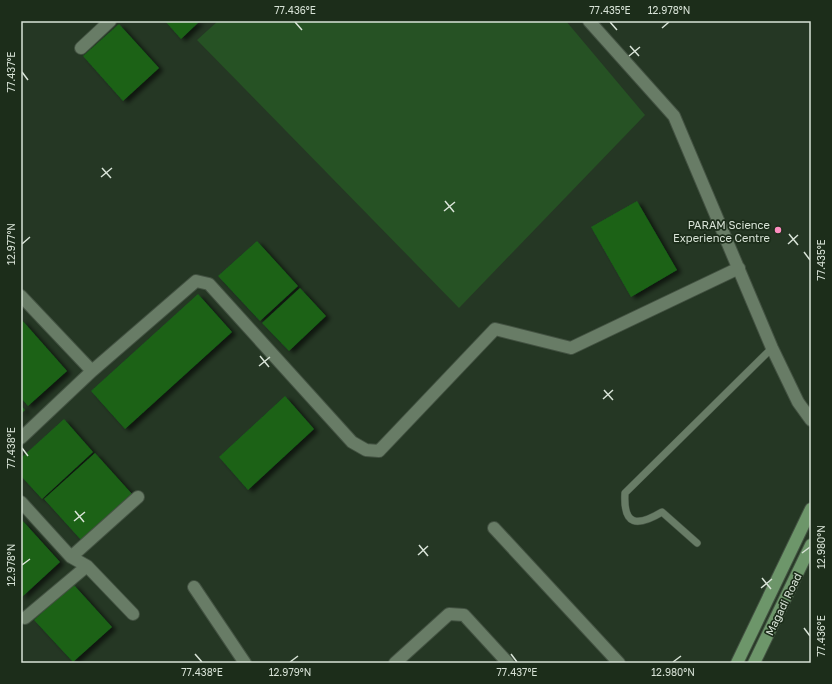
<svg xmlns="http://www.w3.org/2000/svg" width="832" height="684" viewBox="0 0 832 684" font-family="'Golos Text',sans-serif">
<defs>
<filter id="shadow"><feDropShadow dx="4.5" dy="2.5" stdDeviation="2" flood-color="#0009"/></filter>
</defs>
<rect width="100%" height="100%" fill="#253724"/>
<!-- green -->
<path fill="#265224" d="M 218,21 L 566,21 L 645,115 L 459,308 L 197,40 Z"/>
<!-- building -->
<path fill="#1a6219" filter="url(#shadow)" d="M 165,21 L 200,21 L 181,39 Z
M 119,24 L 159,68 L 123,101 L 83,56 Z
M 637,201 L 677,270 L 631,297 L 591,227 Z
M 257,241 L 298,286 L 260,321 L 218,276 Z
M 300,288 L 326,316 L 289,351 L 262,323 Z
M 198,294 L 232,332 L 125,429 L 91,391 Z
M 21,319 L 67,371 L 28,406 L 21,398 Z
M 285,396 L 314,429 L 248,490 L 219,457 Z
M 21,405 L 25,410 L 21,414 Z
M 64,419 L 93,452 L 42,499 L 21,476 L 21,458 Z
M 95,453 L 132,494 L 81,540 L 44,499 Z
M 21,519 L 60,562 L 22,597 L 21,597 Z
M 73,584 L 112,627 L 73,662 L 34,620 Z"/>
<g fill="none" stroke-linecap="round" stroke-linejoin="round">
<defs>
<path id="lane" d="M 697,543 L 662,512 C 637,527 623,526 625,493 L 772,348"/>
<path id="street" d="M 589,21 L 674,116 L 772,348 L 798,402 L 811,420
M 81,48 L 110,21
M 21,296 L 92,371
M 21,438 L 92,371 L 196,281 L 209,284 L 352,442 L 366,450 L 379,451 L 495,329 L 571,348 L 739,268
M 21,502 L 71,557 L 87,566 L 133,614
M 494,528 L 619,663
M 71,557 L 138,497
M 194,587 L 245,663
M 25,618 L 87,566
M 395,663 L 449,614 L 464,615 L 508,663"/>
<path id="primary" d="M 737,663 L 811,509
M 754,663 L 811,545"/>
</defs>
<!-- lane casing -->
<use href="#lane" stroke="#435242" stroke-width="8"/>
<!-- street casing -->
<use href="#street" stroke="#435242" stroke-width="14"/>
<!-- primary casing -->
<use href="#primary" stroke="#435242" stroke-width="14"/>
<!-- lane -->
<use href="#lane" stroke="#687c66" stroke-width="7"/>
<!-- street -->
<use href="#street" stroke="#687c66" stroke-width="12"/>
<!-- primary -->
<use href="#primary" stroke="#6d966a" stroke-width="12"/>
</g>
<!-- ticks -->
<path fill="none" stroke="#d8e3d7" stroke-width="1.5" d="M 295,22 L 302,30M 610,22 L 617,30M 662,28 L 669,22M 630,46 L 639,56M 629,56 L 640,47M 22,72 L 28,80M 102,168 L 111,178M 101,177 L 112,168M 445,201 L 454,212M 444,211 L 455,202M 789,234 L 798,245M 22,244 L 30,237M 788,244 L 798,235M 804,252 L 810,260M 260,356 L 269,367M 259,366 L 270,357M 604,390 L 613,400M 603,399 L 613,390M 22,448 L 28,456M 75,511 L 84,522M 74,521 L 85,512M 419,545 L 428,556M 802,553 L 810,547M 418,555 L 428,546M 22,565 L 30,559M 762,578 L 771,589M 761,588 L 772,579M 804,628 L 810,636M 195,654 L 202,662M 511,654 L 517,662M 290,662 L 298,656M 673,662 L 681,656"/>
<!-- markers -->
<circle fill="#fd8ec0" stroke="#1c2d1a" stroke-width="1.5" cx="778" cy="230" r="4"/>
<g text-anchor="middle" dominant-baseline="central" stroke-width="3.5" stroke-linejoin="round" paint-order="stroke">
<!-- poi labels -->
<g font-size="11" fill="#d8e3d7" stroke="#1c2d1a" text-anchor="end">
<text x="770" y="224">PARAM Science<tspan x="770" dy="13">Experience Centre</tspan></text>
</g>
<!-- street labels -->
<g font-size="11" fill="#d8e3d7" stroke="#1c2d1a">
<text transform="translate(783 604) rotate(-64)">Magadi Road</text>
</g>
</g>
<!-- border -->
<rect width="832" height="684" fill="none" stroke="#1c2d1a" stroke-width="44"/>
<rect x="22" y="22" width="788" height="640" fill="none" stroke="#d8e3d7" stroke-width="1.5"/>
<g font-size="10" text-anchor="middle" fill="#d8e3d7">
<text x="295" y="14">77.436°E</text>
<text x="610" y="14">77.435°E</text>
<text x="669" y="14">12.978°N</text>
<text transform="translate(11 72) rotate(-90)" y="4">77.437°E</text>
<text transform="translate(11 244) rotate(-90)" y="4">12.977°N</text>
<text transform="translate(821 260) rotate(-90)" y="4">77.435°E</text>
<text transform="translate(11 448) rotate(-90)" y="4">77.438°E</text>
<text transform="translate(821 547) rotate(-90)" y="4">12.980°N</text>
<text transform="translate(11 565) rotate(-90)" y="4">12.978°N</text>
<text transform="translate(821 636) rotate(-90)" y="4">77.436°E</text>
<text x="202" y="676">77.438°E</text>
<text x="290" y="676">12.979°N</text>
<text x="517" y="676">77.437°E</text>
<text x="673" y="676">12.980°N</text>
</g>
</svg>
